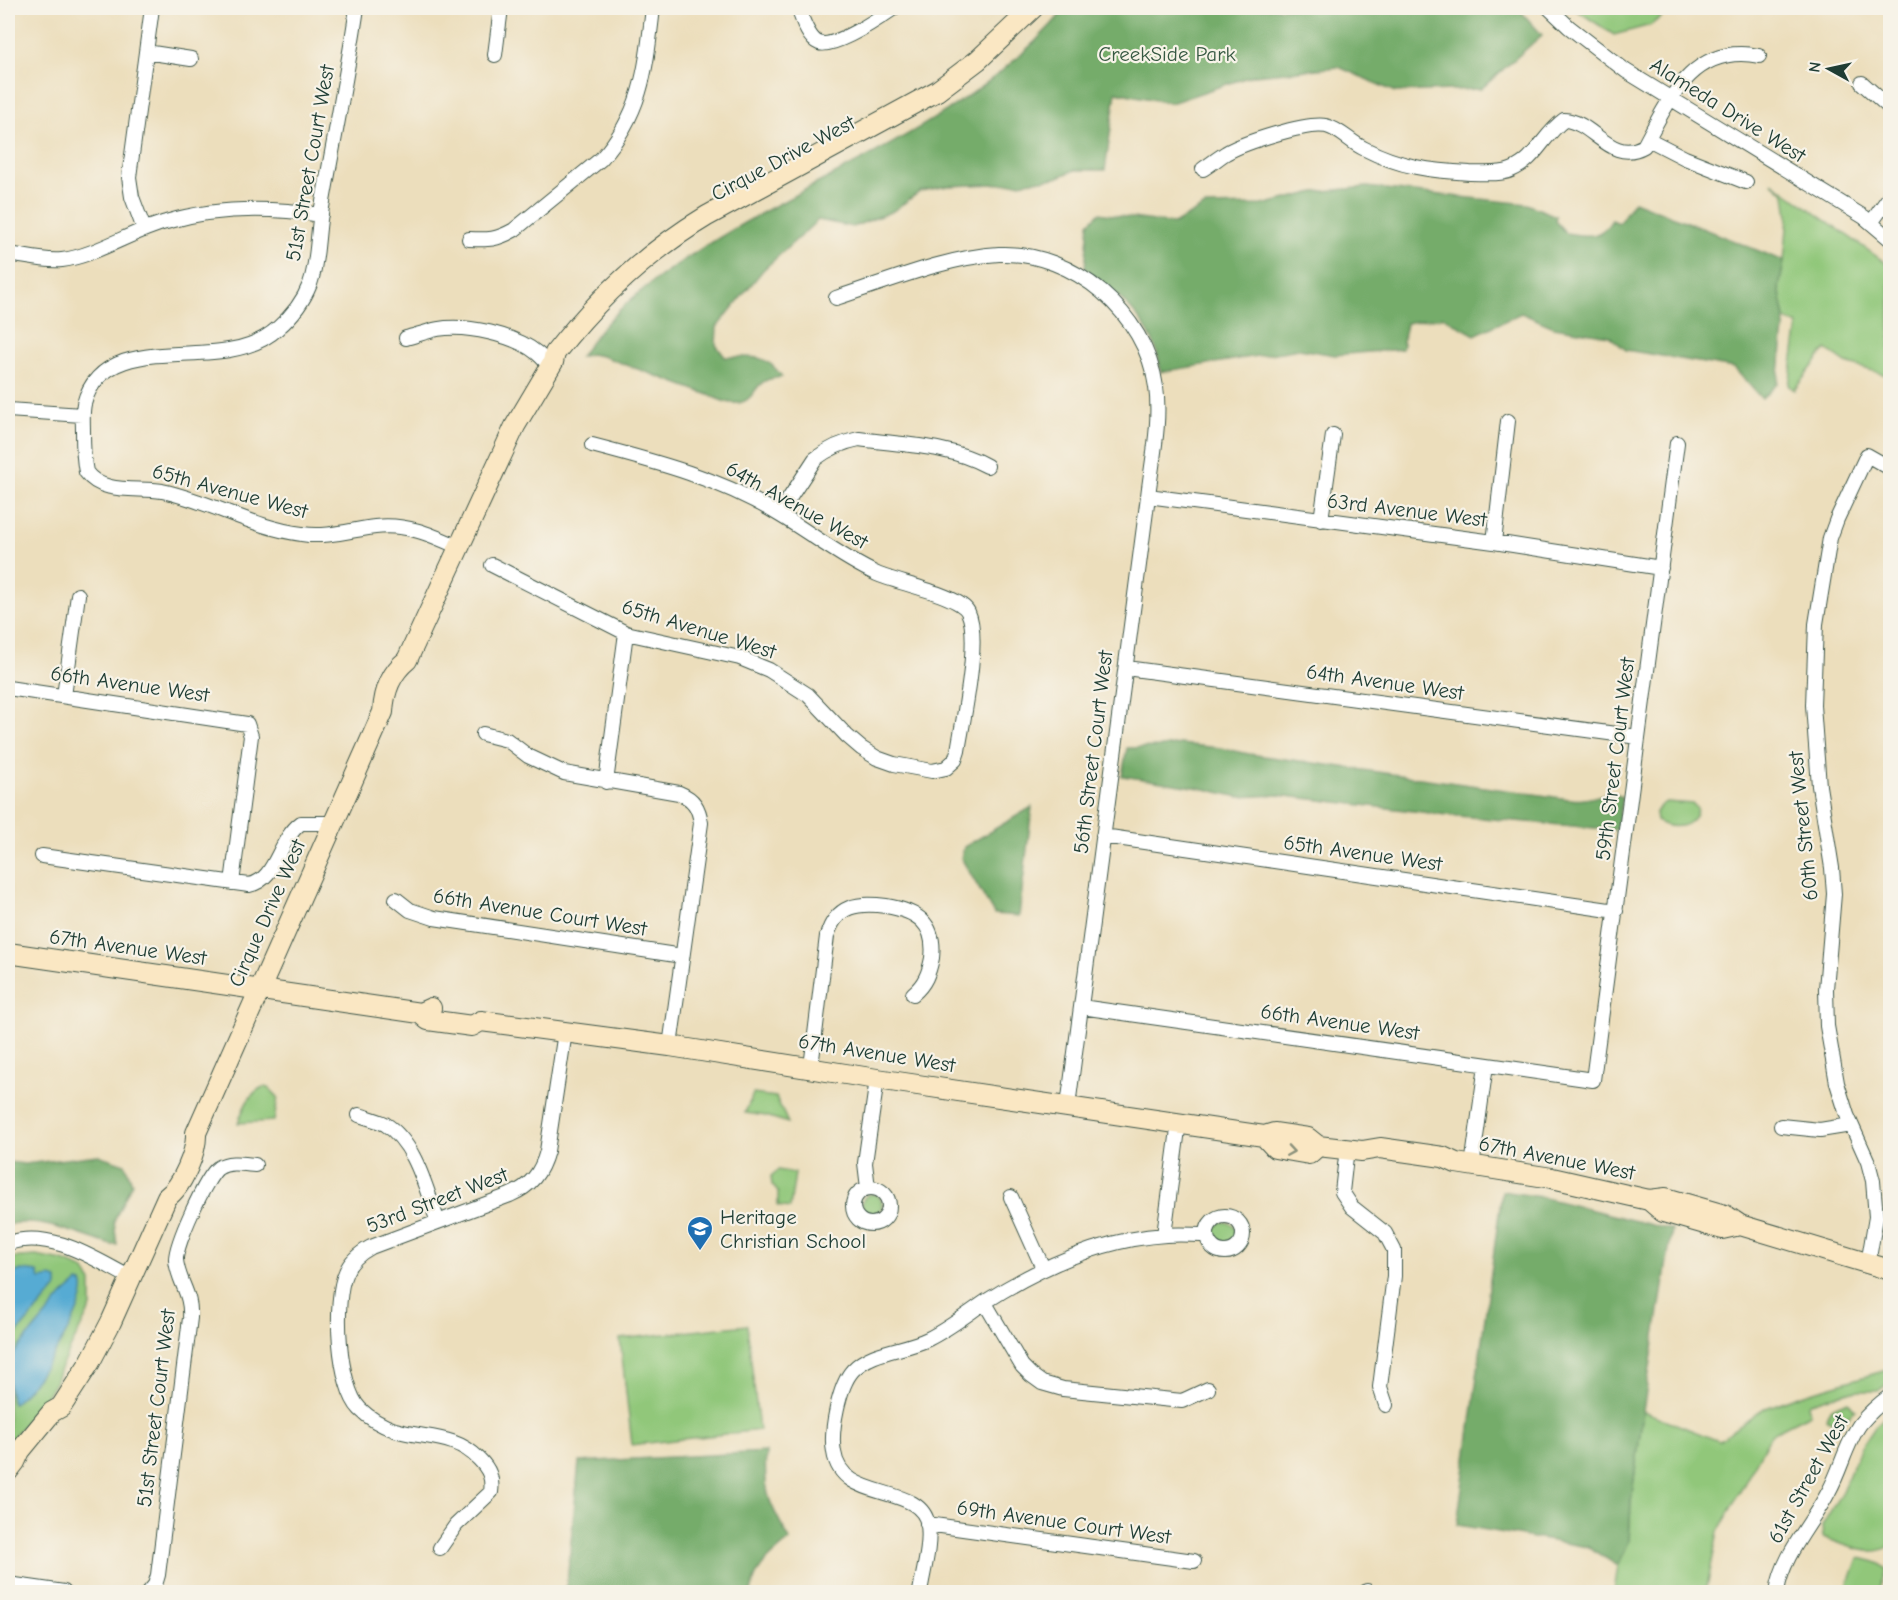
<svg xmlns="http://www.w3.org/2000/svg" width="1898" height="1600" viewBox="0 0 1898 1600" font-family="'Comic Neue',sans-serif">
<rect width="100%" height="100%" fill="#f7f3e8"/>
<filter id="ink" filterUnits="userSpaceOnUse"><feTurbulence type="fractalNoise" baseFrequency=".0167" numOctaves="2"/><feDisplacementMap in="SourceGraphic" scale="12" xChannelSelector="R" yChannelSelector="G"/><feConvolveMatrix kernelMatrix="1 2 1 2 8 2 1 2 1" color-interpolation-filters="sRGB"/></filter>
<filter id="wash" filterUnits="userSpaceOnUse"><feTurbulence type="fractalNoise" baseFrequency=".008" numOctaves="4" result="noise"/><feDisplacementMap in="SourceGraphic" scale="24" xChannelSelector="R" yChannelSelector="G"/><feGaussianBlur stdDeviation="1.35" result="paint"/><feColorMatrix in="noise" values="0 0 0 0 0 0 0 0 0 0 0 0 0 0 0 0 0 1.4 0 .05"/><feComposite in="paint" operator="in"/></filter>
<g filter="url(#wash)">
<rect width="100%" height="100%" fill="#ecdebc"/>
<!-- green -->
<path fill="#91c77a" stroke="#588257" stroke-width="1.5" d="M 1573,8 L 1672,8 L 1651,25 L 1614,35 Z
M 1772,182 L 1890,266 L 1890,376 L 1846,363 L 1826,349 L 1794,390 L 1789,385 L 1798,325 L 1785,319 L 1779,288 L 1784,261 L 1788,217 L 1785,194 Z
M 1666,802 L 1693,804 L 1697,808 C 1694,829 1672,830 1656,821 L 1655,814 L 1660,806 Z
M 263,1087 L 269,1088 L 278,1097 L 274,1121 L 238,1123 C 243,1109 249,1093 263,1087 Z
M 753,1094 L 776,1097 L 788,1123 L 766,1116 L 745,1113 Z
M 778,1170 L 795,1173 L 790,1208 L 778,1206 L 778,1192 L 772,1185 L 771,1176 Z
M862 1204a10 10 0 1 1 20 0a10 10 0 1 1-20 0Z
M1212 1234a12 12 0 1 1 24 0a12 12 0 1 1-24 0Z
M 36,1256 L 63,1261 L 85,1270 L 91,1282 L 91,1307 L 59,1371 L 55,1383 L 39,1407 L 8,1443 L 8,1258 Z
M 747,1325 L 759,1430 L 632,1445 L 620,1339 Z
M 1890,1369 L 1890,1382 L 1878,1391 L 1849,1391 L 1808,1404 L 1810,1414 L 1772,1433 L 1718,1532 L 1706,1592 L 1614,1592 L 1618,1566 L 1629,1541 L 1631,1502 L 1643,1411 L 1719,1441 L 1763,1409 L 1801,1395 Z
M 1848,1401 L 1855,1410 L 1840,1425 L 1826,1419 C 1828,1406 1837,1406 1848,1401 Z
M 1890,1413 L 1890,1546 C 1871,1559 1843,1544 1823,1537 L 1822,1526 L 1842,1491 L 1861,1447 L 1875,1426 Z
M 1858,1558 C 1868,1560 1880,1561 1887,1570 L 1879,1592 L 1846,1592 Z"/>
<!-- forest -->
<path fill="#74ac6a" stroke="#4a744f" stroke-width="1.5" d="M 1066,8 L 1518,8 L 1542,35 L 1481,89 L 1395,92 L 1339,67 L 1254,75 L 1171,103 L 1116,92 L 1105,170 L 1075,170 L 1056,178 L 1018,183 L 948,186 L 921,191 L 893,211 L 853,227 L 818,220 L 763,270 L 717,327 L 716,345 L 725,357 C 752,358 766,352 782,377 C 777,378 771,378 767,380 C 758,383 756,391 750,397 C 739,409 721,401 709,395 L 602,356 L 590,354 L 580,357 C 618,298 684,258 744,223 C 856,159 982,110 1066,8 Z
M 1367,187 L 1527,204 L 1556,216 L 1555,221 L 1566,233 C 1587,236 1600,240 1612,220 L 1619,223 L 1634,201 L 1784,261 L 1779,288 L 1785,319 L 1778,383 L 1762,399 L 1734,368 L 1626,350 L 1609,336 L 1554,327 L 1521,313 L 1475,335 L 1443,317 L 1406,323 L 1402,349 L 1335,355 L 1299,349 L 1161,372 C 1159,363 1158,352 1154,344 C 1142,313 1110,289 1085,268 L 1089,223 L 1099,213 L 1174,224 L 1205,206 L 1262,205 L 1315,192 Z
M 1180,744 L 1220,748 L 1249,754 L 1555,797 C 1564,798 1575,801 1584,799 C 1599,797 1608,790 1622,797 L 1617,830 L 1447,815 L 1277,795 L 1239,797 L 1200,788 L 1122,776 L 1127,748 L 1162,747 Z
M 1032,807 L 1019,916 L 994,914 L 961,858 L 964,847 Z
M 98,1155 L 125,1164 L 132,1183 L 114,1221 L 117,1245 L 111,1245 C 83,1236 36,1216 8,1225 L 8,1162 L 25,1164 Z
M 1502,1191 L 1541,1197 L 1672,1230 L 1643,1411 L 1631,1502 L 1629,1541 L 1618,1566 L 1588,1547 L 1457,1525 Z
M 766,1452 C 763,1494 770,1505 790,1540 C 770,1558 756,1565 751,1592 L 566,1592 L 579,1462 Z"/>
<!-- water -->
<path fill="#57abd3" stroke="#3b7484" stroke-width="1.5" d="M 21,1270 L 38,1272 L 40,1279 L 51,1277 L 57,1279 L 57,1287 L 11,1340 L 13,1310 L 13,1297 L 10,1281 L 12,1274 Z
M 78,1282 L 82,1283 C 93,1302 31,1394 12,1404 C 8,1387 8,1369 14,1353 L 63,1295 Z"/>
</g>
<g filter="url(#ink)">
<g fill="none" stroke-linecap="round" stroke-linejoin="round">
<defs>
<path id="street" d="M 357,8 C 347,76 333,144 321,213 C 317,236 318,262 310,284 C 303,302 292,316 278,328 C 265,340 247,347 229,350 C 181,359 100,341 84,404 C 82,413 83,422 83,431 C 83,445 83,458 86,472 C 102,495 137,487 162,491 C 210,501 254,528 302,534 C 327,538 351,530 375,527 C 406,523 432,535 459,547
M 798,8 C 802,18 808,39 819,43 C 834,49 881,17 894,8
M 1549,8 L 1569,27 L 1626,71 L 1864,217 L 1890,239
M 146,52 L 191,59
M 495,55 L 501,8
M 1862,83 L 1890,108
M 1648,139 L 1685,158 L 1746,182
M 1203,169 C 1211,164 1218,158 1226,153 C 1243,143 1306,122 1326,126 C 1340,129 1351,143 1365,149 C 1400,167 1431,171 1470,173 C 1483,173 1499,175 1511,170 C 1536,160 1543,135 1564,120 C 1593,121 1611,165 1644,146 C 1670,97 1695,43 1759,56
M 1871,223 L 1890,196
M 144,229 L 132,197 L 129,177 L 152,8
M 469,239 C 489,240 496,240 514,230 L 601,159 C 643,112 646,67 653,8
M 8,254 C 25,256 44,262 62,260 C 95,256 132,231 166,222 C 217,207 268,207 321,215
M 836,298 C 886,282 946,257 999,254 C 1074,251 1146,314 1156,387 C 1161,422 1152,461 1148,496 L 1068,1106
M 406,338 C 417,335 428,331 438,329 C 466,324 515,335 537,353 C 542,357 546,362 550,366
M 8,410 L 82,415
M 1148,496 L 1494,542 L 1661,568
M 779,514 L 815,459 C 828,449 843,442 859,439 C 901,445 950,445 987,466
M 1321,520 L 1333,435
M 1494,542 L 1508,421
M 492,565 L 626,633 L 740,658 L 769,670 L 808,695 L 847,736 L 861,748 L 877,758 L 894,764 L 932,771 L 946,768 L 955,760 L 958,751 C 963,719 981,639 968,612 C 960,595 897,583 877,574 C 842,558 812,534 780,515 C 722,479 657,462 592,445
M 1126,668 L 1638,737
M 8,688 L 247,724 L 251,736 L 232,883
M 64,696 L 78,595
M 483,734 L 507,740 L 528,756 L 564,773 L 679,793 C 694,799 699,808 701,823 L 670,1046
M 606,782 L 626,633
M 1103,836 L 1616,911
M 42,856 L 249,885 C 277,880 277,841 301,823 L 333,823
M 396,899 L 410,910 L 434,918 L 682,956
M 1081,1007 L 1593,1080 L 1677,443
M 811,1067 L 827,936 C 836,905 858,902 886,906 C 917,911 936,923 932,958 C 929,973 925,984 913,994
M 359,1115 C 368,1118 377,1120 385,1124 C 416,1143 426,1190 438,1222
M 1781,1126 L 1820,1130 L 1851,1125
M 1347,1148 L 1342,1192 L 1352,1207 L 1385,1233 L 1394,1250 L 1394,1276 L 1380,1387 L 1386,1405
M 1472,1166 L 1486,1065
M853 1206a18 18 0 1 1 36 0a18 18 0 1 1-36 0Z
M 868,1188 L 865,1163 L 877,1079
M 1011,1197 L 1043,1268
M1207 1234a18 18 0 1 1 36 0a18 18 0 1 1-36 0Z
M 1164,1235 L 1179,1122
M 8,1243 C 52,1229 94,1259 131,1278
M 1868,1264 L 1876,1217 L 1873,1181 L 1868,1162 L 1847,1115 L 1837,1083 L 1827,1026 L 1826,989 L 1834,894 L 1832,868 L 1819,786 L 1813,705 L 1816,624 L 1830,538 L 1837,519 L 1867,455 L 1890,468
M 985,1303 L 1022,1366 L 1031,1375 L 1042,1383 L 1063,1389 L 1182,1401 L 1208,1389
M 927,1524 L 1194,1561
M 440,1548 L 456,1525 L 491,1492 C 493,1478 489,1469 479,1459 C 455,1434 425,1439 395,1430 C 383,1426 369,1418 360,1409 C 338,1387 333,1300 346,1272 C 351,1260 360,1253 371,1247 L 510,1195 C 531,1186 541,1173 547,1151 L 565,1032
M 8,1584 L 64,1592
M 149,1592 L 155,1585 L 158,1575 L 190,1318 C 192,1293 178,1282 176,1260 C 175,1245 206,1177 218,1168 C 229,1161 243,1164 255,1165
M 920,1592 C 923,1572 931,1546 928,1525 C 921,1482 841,1504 834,1452 C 830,1432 839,1385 853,1370 C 872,1350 904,1351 928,1339 C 948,1329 966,1315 985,1302 C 1038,1268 1101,1239 1166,1235 C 1179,1234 1193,1235 1207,1235
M 1366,1592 L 1367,1591
M 1777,1592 C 1782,1555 1812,1524 1829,1491 C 1841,1469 1846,1444 1860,1424 C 1869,1413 1879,1404 1890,1396"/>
<path id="secondary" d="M 8,953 L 420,1013 L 431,1008
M 420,1013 L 428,1020 L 472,1026 L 481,1021 L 670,1046 L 877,1079 L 1264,1136 L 1274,1133 L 1308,1138 L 1318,1146 L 1362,1151 L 1380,1148 L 1443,1157 L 1456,1163 L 1552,1178 L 1649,1200 L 1666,1198 L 1725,1215 L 1740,1225 L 1890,1270
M 1264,1136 L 1275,1148 L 1309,1154 L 1318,1146
M 1649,1200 L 1663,1212 L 1722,1229 L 1740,1225
M 8,1471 L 15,1462 L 20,1451 L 52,1412 L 61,1407 L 90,1362 L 111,1322 L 167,1197 C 182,1187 197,1151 196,1133 L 383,712 C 384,692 391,673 407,660 L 515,426 L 553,362 L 555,353 C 598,298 647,252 707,216 L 937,91 L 978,60 L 1033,8"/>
</defs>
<!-- street casing -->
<use href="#street" stroke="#3e5548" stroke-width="16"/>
<!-- secondary casing -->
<use href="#secondary" stroke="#3e5548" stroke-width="22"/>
<!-- street -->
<use href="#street" stroke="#fff" stroke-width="14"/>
<!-- secondary -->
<use href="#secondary" stroke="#fae7c3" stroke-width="20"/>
</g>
<!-- one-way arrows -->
<defs><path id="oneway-chevron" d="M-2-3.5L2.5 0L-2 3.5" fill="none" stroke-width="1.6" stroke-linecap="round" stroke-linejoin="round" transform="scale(1.5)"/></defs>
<use stroke="#8c927c" href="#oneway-chevron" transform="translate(1290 1151) rotate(9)"/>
</g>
<!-- icons -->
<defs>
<symbol id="school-pin" viewBox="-11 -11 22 30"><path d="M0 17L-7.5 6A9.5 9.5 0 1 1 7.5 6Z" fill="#1f6fb2" stroke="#f7f3e8"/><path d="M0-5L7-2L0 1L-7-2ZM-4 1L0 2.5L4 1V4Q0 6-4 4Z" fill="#fff"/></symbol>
</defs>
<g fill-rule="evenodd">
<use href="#school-pin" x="685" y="1214" width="30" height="40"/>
</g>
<g text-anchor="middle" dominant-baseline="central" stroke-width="4.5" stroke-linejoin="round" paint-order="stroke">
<!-- park labels -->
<g font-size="21" fill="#365942" stroke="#f7f3e8">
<text x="1167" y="54">CreekSide Park</text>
</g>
<!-- street labels -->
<g font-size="21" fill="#1f3d34" stroke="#f7f3e8">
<text transform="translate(1728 110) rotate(32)">Alameda Drive West</text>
<text transform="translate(783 158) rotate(-28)">Cirque Drive West</text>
<text transform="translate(310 163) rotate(-80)">51st Street Court West</text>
<text transform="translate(230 491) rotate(15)">65th Avenue West</text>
<text transform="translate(797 505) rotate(29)">64th Avenue West</text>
<text transform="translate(1407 510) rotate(7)">63rd Avenue West</text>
<text transform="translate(699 629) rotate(17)">65th Avenue West</text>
<text transform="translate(1385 682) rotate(8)">64th Avenue West</text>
<text transform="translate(130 684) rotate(8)">66th Avenue West</text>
<text transform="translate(1093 752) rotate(-83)">56th Street Court West</text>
<text transform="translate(1615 759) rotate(-83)">59th Street Court West</text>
<text transform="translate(1803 826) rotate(-96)">60th Street West</text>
<text transform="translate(1363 853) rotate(8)">65th Avenue West</text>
<text transform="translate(540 912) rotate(9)">66th Avenue Court West</text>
<text transform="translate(267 913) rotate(-66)">Cirque Drive West</text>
<text transform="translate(128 947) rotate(8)">67th Avenue West</text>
<text transform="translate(1340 1022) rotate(8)">66th Avenue West</text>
<text transform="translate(877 1053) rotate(9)">67th Avenue West</text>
<text transform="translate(1557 1158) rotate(11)">67th Avenue West</text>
<text transform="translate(437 1200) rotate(-21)">53rd Street West</text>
<text transform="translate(156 1408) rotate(-83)">51st Street Court West</text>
<text transform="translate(1808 1479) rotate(-61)">61st Street West</text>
<text transform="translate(1064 1522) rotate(8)">69th Avenue Court West</text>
</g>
<!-- poi labels -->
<g font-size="21" fill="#1f3d34" stroke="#f7f3e8" text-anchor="start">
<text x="720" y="1217">Heritage<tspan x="720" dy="24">Christian School</tspan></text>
</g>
</g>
<!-- margin -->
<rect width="1898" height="1600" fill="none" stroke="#f7f3e8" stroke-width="30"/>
<!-- north arrow -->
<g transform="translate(1829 69) rotate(278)" stroke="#f7f3e8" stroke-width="4.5" paint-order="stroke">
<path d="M0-4.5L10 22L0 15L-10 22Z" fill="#1f3d34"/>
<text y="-9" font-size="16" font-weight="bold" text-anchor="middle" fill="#1f3d34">N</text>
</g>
</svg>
